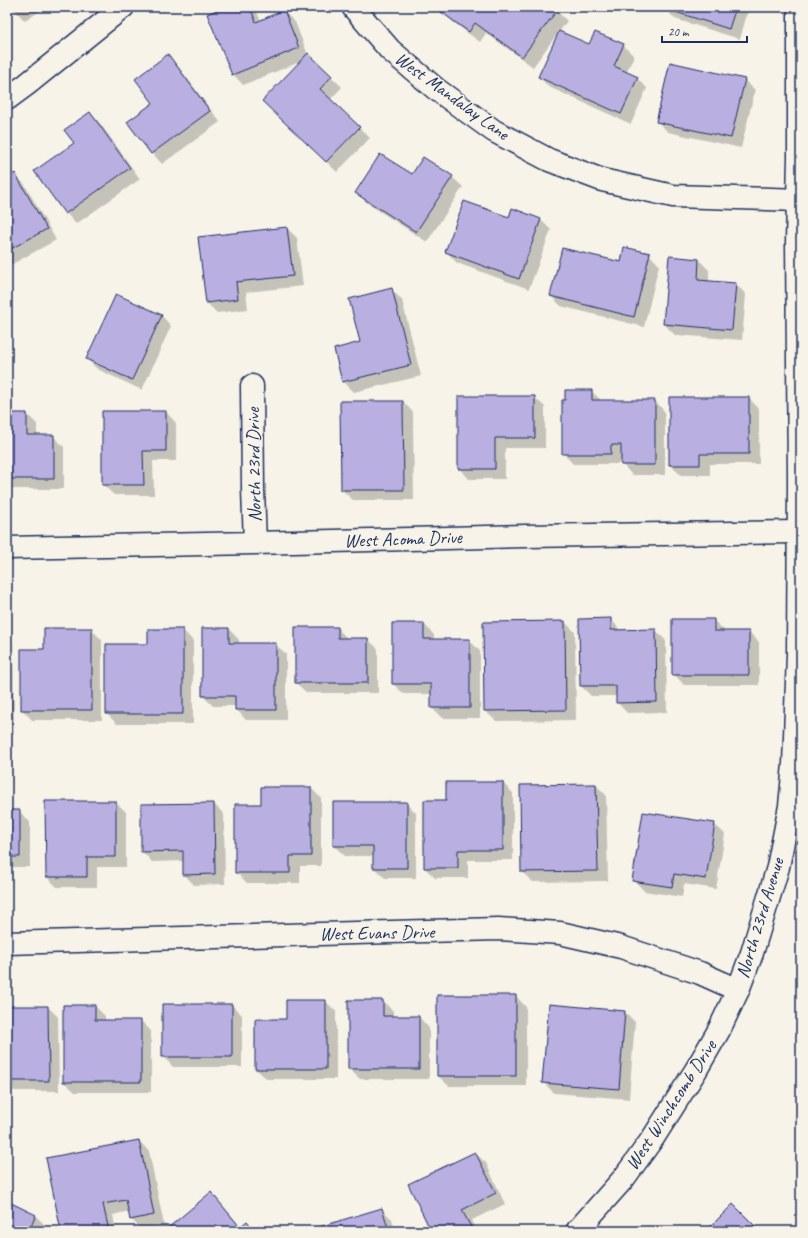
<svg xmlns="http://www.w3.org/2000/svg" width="808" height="1238" viewBox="0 0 808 1238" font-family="Caveat,sans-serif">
<rect width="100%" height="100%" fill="#f7f3e8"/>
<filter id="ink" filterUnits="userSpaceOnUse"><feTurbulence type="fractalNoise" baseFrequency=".025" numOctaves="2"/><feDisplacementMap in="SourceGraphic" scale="8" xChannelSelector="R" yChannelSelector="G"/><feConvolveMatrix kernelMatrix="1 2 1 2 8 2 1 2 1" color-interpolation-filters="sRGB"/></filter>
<g filter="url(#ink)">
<!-- shadow -->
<path fill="#0003" d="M 12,7 L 46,7 L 25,21 Z
M 227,7 L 254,7 L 256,10 L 261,21 L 284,12 L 295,22 L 308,55 L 342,87 L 330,100 L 370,138 L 337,172 L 274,112 L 302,61 L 243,85 L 233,74 Z
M 446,7 L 553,7 L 567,21 L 559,32 L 590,45 L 623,45 L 634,56 L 626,73 L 637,78 L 647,88 L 631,124 L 549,87 L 539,77 L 558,34 L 557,34 L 533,67 L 486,33 L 480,42 L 453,22 L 443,12 Z
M 665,7 L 749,7 L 740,39 L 675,19 L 665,8 Z
M 168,55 L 178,66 L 220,122 L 162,164 L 152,153 Z
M 744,80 L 755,90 L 741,148 L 668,132 L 657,121 Z
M 90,113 L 100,123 L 140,179 L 76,224 L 66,213 L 35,171 L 75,143 Z
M 15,175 L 25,185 L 56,240 L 7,267 L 7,179 Z
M 452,177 L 463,187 L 427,242 L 367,203 L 357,193 Z
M 541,220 L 551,230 L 529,289 L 457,263 L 447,252 Z
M 287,228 L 297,238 L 303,286 L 246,292 L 248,309 L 217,313 L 206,302 Z
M 649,254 L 659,265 L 644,327 L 561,306 L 551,296 L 621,264 Z
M 670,257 L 699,260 L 709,270 L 709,282 L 735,284 L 746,294 L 742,340 L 675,335 L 664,324 Z
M 392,290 L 402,300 L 421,376 L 354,392 L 343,381 L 361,343 Z
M 161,315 L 171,326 L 142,390 L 97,369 L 87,359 Z
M 591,391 L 602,401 L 655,401 L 665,412 L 665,475 L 632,475 L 622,464 L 573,464 L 563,453 Z
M 534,397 L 545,407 L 545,448 L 505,448 L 505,479 L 469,479 L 459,468 Z
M 749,398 L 759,409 L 759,464 L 710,464 L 710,475 L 681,475 L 670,465 Z
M 403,402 L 413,412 L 414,500 L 353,500 L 342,490 Z
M 166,412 L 176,423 L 176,461 L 153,461 L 154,495 L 114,495 L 103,485 Z
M 7,414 L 27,414 L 37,424 L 37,436 L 53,436 L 64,447 L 64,489 L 7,489 Z
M 611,619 L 621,631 L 656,630 L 666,641 L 667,712 L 627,713 L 617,702 L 617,696 L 591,696 L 581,686 L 580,620 Z
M 713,620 L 724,630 L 724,632 L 749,632 L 759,642 L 759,685 L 684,685 L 674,674 Z
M 565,622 L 575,632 L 576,720 L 496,721 L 485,711 Z
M 424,624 L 434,635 L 434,640 L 469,640 L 480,651 L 480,718 L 442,718 L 432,708 L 432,694 L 404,694 L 393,684 Z
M 337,628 L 348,639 L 368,639 L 378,649 L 378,693 L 307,693 L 296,683 Z
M 91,629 L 102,640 L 102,720 L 32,720 L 22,709 Z
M 229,629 L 239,640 L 239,644 L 275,644 L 286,654 L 286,720 L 246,720 L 236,709 L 236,706 L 213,706 L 203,696 Z
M 183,630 L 193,641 L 193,724 L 117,724 L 107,714 L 149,645 Z
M 7,636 L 13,642 L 14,734 L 7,734 Z
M 503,783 L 513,793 L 513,860 L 468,860 L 468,878 L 435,878 L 425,868 L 425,801 L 447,801 Z
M 596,785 L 606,795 L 608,881 L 533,882 L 522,872 Z
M 311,788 L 321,798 L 321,866 L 300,866 L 300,883 L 247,883 L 236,872 L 262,805 Z
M 116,802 L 126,812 L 126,867 L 97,867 L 97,887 L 57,887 L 47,877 Z
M 406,803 L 416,813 L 416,878 L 385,878 L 374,868 L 374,856 L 345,856 L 334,846 Z
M 214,804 L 224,814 L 225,884 L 194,885 L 184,874 L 184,861 L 152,862 L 142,851 Z
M 7,811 L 19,811 L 30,822 L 30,867 L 7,867 Z
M 714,824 L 725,834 L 716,889 L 684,884 L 682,897 L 644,891 L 634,880 Z
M 516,996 L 526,1007 L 526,1086 L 449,1086 L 438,1076 Z
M 325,1001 L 336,1011 L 336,1079 L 267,1079 L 256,1069 Z
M 383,1001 L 393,1011 L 393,1017 L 419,1017 L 429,1028 L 429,1079 L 360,1079 L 349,1069 Z
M 232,1005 L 242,1015 L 242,1067 L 173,1067 L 163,1056 Z
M 95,1006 L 105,1016 L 105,1021 L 141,1021 L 151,1031 L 151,1092 L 75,1092 L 64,1082 Z
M 7,1007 L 48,1007 L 58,1017 L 59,1091 L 7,1091 Z
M 625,1012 L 635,1022 L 629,1099 L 554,1093 L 544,1083 Z
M 139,1141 L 149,1151 L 164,1225 L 141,1229 L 131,1219 L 129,1211 L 113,1215 L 116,1231 L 62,1231 Z
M 475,1153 L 486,1163 L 505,1204 L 472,1220 L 477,1231 L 432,1231 Z
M 211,1193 L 221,1204 L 241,1227 L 247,1222 L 255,1231 L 172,1231 Z
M 7,1202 L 36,1216 L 46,1226 L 44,1231 L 7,1231 Z
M 381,1209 L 392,1219 L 395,1231 L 310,1231 Z"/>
<!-- building -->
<path fill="#baafe1" stroke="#1b2f5e" d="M 224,7 L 250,7 L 256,22 L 284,10 L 299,48 L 232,75 L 207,14 Z
M 445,7 L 554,7 L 558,9 L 522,57 L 475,23 L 469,32 L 441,12 Z
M 664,7 L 736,7 L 729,29 L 663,8 Z
M 559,31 L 589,44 L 595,32 L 624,44 L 614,66 L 638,77 L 621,114 L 538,77 Z
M 308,53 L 332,76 L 320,89 L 360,127 L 326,162 L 262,101 Z
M 168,54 L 210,111 L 151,154 L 127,122 L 153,103 L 135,79 Z
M 670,62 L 745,79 L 731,138 L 656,122 Z
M 90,112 L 130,168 L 65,214 L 34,171 L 74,143 L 64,130 Z
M 380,154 L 412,174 L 423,157 L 453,176 L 416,232 L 355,193 Z
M 15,173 L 47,229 L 7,251 L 7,178 Z
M 464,201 L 509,217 L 512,208 L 541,219 L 519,279 L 445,252 Z
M 287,227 L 293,276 L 236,282 L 238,299 L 206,303 L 198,237 Z
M 624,247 L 650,253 L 634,317 L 550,296 L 562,248 L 621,262 Z
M 669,256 L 699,259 L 698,280 L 736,283 L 732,330 L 663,324 Z
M 392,288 L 411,365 L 342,382 L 334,349 L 360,342 L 349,299 Z
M 116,294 L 162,315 L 132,380 L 86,359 Z
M 565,390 L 592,390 L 592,400 L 655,400 L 655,465 L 621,465 L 621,445 L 611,445 L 611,454 L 562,454 L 562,400 L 565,400 Z
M 458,396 L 535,396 L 535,438 L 495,438 L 495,469 L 458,469 Z
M 669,397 L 749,397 L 749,454 L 700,454 L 700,465 L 669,465 Z
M 340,401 L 403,401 L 404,490 L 341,490 Z
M 102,411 L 166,411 L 166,451 L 143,451 L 144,485 L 102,485 Z
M 7,413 L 27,413 L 27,435 L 54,435 L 54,479 L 7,479 Z
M 611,618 L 611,630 L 656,629 L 657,702 L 616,703 L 616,686 L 580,686 L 579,619 Z
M 672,619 L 714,619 L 714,631 L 749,631 L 749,675 L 672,675 Z
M 565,621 L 566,710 L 484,711 L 483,622 Z
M 392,623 L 424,623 L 424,639 L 470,639 L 470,708 L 431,708 L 431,684 L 392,684 Z
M 295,627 L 338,627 L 338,638 L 368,638 L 368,683 L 295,683 Z
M 44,628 L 92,628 L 92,710 L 21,710 L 21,649 L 44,649 Z
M 202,628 L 229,628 L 229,643 L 276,643 L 276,710 L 235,710 L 235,696 L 202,696 Z
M 148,629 L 183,629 L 183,714 L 106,714 L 106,644 L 148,644 Z
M 446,782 L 503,782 L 503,850 L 458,850 L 458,868 L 424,868 L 424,800 L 446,800 Z
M 596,784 L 598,871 L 521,872 L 520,785 Z
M 261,787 L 311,787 L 311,856 L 290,856 L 290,873 L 235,873 L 235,804 L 261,804 Z
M 45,801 L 116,801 L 116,857 L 87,857 L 87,877 L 46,877 Z
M 333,802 L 407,802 L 407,868 L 373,868 L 373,846 L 333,846 Z
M 214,803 L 215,874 L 183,875 L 183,851 L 141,852 L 141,804 Z
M 7,810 L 20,810 L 20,857 L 7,857 Z
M 643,812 L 715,823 L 706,879 L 674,874 L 672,887 L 632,881 Z
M 437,995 L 516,995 L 516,1076 L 437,1076 Z
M 286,1000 L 326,1000 L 326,1069 L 255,1069 L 255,1019 L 286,1019 Z
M 348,1000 L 383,1000 L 383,1016 L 419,1016 L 419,1069 L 348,1069 Z
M 162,1004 L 232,1004 L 232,1057 L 162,1057 Z
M 549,1004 L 625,1011 L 619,1089 L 542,1083 Z
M 63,1005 L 95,1005 L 95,1020 L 141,1020 L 141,1082 L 63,1082 Z
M 7,1006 L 48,1006 L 49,1081 L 7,1081 Z
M 139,1140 L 154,1215 L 130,1220 L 126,1200 L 103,1204 L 109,1231 L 61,1231 L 46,1158 Z
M 475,1152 L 496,1193 L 462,1210 L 473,1231 L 431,1231 L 408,1184 Z
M 211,1192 L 240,1227 L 247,1221 L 255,1231 L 170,1231 L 168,1228 Z
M 7,1201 L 36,1215 L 29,1231 L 7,1231 Z
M 733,1204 L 760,1231 L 706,1231 Z
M 382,1208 L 389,1231 L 309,1231 L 309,1230 Z"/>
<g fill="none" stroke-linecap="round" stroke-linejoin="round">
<defs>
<path id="street" d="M 353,7 L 390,50 L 436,89 L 494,131 L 549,160 L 602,180 L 673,196 L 801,200
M 7,99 L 26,85 L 123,7
M 252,386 L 253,489 L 255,543
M 7,548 L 255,543 L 525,536 L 799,532
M 7,943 L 498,929 L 560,933 L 621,947 L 700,973 L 738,990"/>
<path id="secondary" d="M 577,1231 L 624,1178 L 653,1138 L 696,1070 L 719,1030 L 738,990 L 752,953 L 778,867 L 790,806 L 794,764 L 798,654 L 799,480 L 797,243 L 799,157 L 799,7"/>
</defs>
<!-- street casing -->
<use href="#street" stroke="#1b2f5e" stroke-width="25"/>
<!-- secondary casing -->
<use href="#secondary" stroke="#1b2f5e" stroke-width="25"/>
<!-- street -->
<use href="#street" stroke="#f7f3e8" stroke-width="22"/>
<!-- secondary -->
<use href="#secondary" stroke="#f7f3e8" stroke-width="22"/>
</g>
</g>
<g text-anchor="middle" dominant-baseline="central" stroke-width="3" stroke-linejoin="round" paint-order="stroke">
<!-- street labels -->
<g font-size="19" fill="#1b2f5e" stroke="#f7f3e8">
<text transform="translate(452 96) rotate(36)">West Mandalay Lane</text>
<text transform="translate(254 465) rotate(-91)">North 23rd Drive</text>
<text transform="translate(403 539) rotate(-2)">West Acoma Drive</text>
<text transform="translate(760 918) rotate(-73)">North 23rd Avenue</text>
<text transform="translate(377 933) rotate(-1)">West Evans Drive</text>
<text transform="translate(671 1105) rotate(-57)">West Winchcomb Drive</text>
</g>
</g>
<!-- margin -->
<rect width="808" height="1238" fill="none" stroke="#f7f3e8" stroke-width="24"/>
<rect x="12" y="12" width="784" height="1214" fill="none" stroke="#1b2f5e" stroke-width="1.5" filter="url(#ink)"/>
<!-- scale -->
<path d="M662 36v6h85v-6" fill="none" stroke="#1b2f5e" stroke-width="2"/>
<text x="668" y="36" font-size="12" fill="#1b2f5e" stroke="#f7f3e8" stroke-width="3" paint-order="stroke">20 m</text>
</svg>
